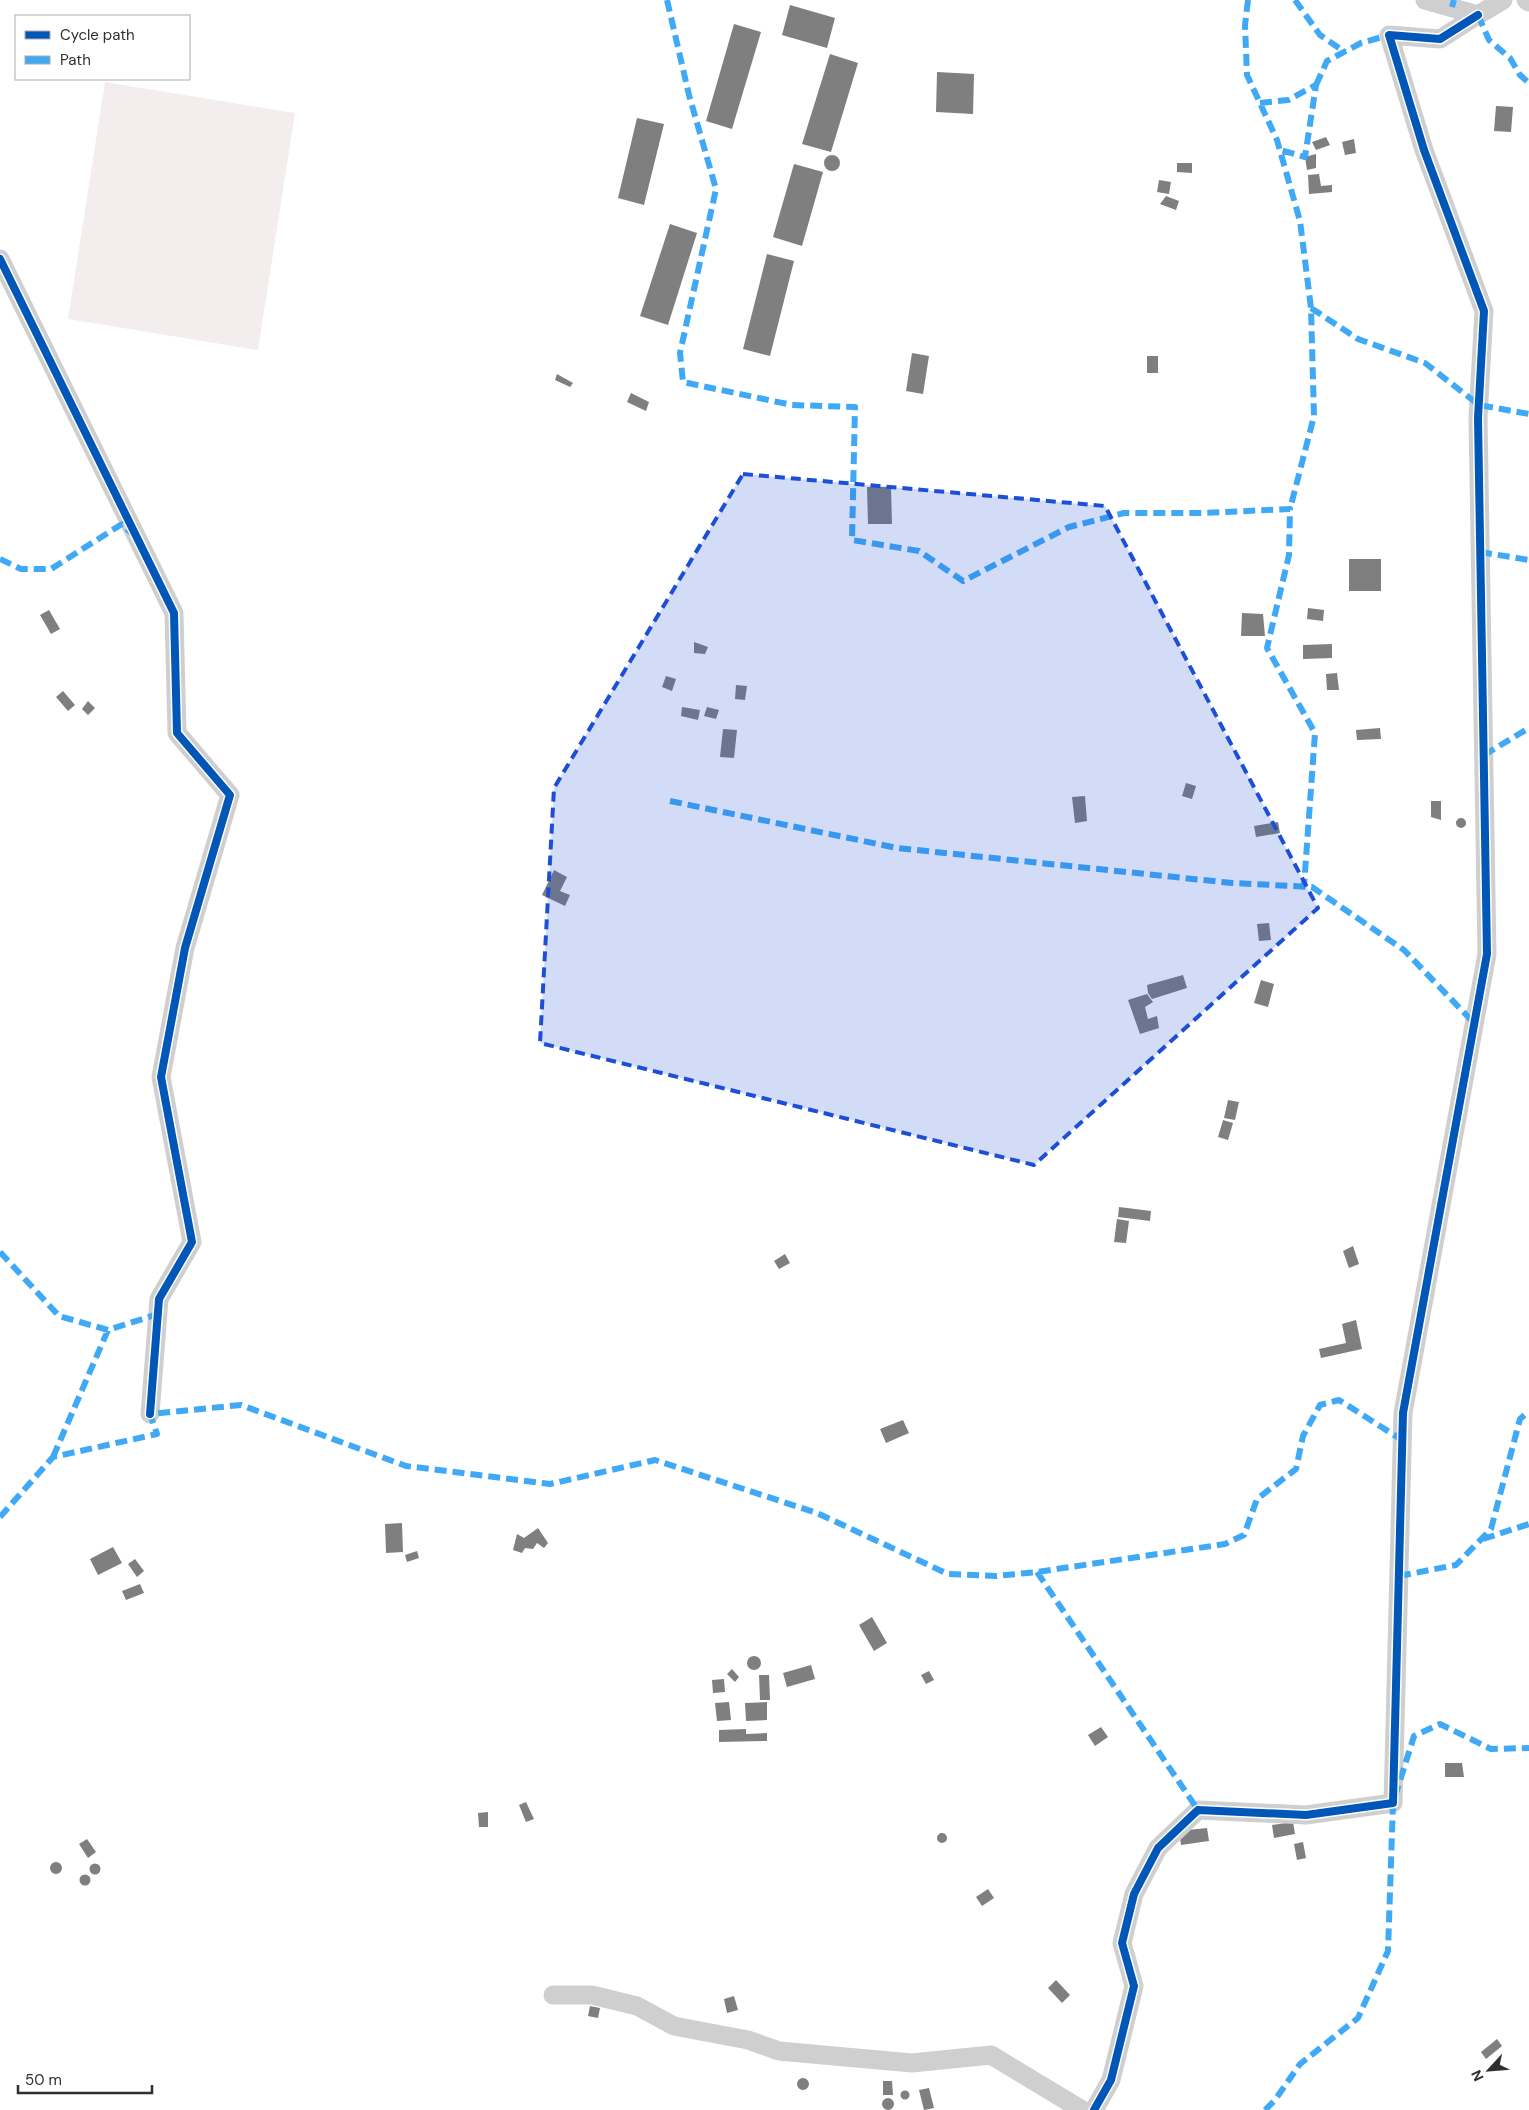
<svg xmlns="http://www.w3.org/2000/svg" width="1529" height="2110" viewBox="0 0 1529 2110" font-family="'DM Sans',sans-serif">
<rect width="100%" height="100%" fill="#fff"/>
<!-- green -->
<path fill="#f4edee" d="M 105,82 L 295,113 L 258,350 L 68,319 Z"/>
<!-- building -->
<path fill="#7f7f7f" d="M 790,5 L 835,18 L 827,48 L 782,35 Z
M 734,24 L 761,32 L 732,129 L 706,121 Z
M 830,54 L 858,63 L 831,152 L 802,144 Z
M 937,72 L 974,74 L 973,114 L 936,112 Z
M 1496,106 L 1513,107 L 1511,132 L 1494,131 Z
M 637,118 L 664,124 L 644,205 L 618,198 Z
M 1326,137 L 1330,145 L 1316,150 L 1312,142 Z
M 1354,139 L 1356,153 L 1345,155 L 1342,142 Z
M 1316,154 L 1316,168 L 1307,170 L 1305,157 Z
M824 163a8 8 0 1 1 16 0a8 8 0 1 1-16 0Z
M 1177,163 L 1192,163 L 1192,173 L 1177,172 Z
M 794,164 L 823,172 L 802,246 L 773,237 Z
M 1319,174 L 1321,186 L 1332,185 L 1332,192 L 1309,194 L 1308,175 Z
M 1159,180 L 1171,182 L 1169,194 L 1157,192 Z
M 1166,196 L 1179,201 L 1176,210 L 1160,204 Z
M 670,224 L 697,233 L 668,325 L 640,316 Z
M 767,254 L 794,261 L 770,356 L 743,349 Z
M 912,353 L 929,356 L 923,394 L 906,391 Z
M 1147,356 L 1158,356 L 1158,373 L 1147,373 Z
M 557,374 L 573,383 L 570,387 L 555,380 Z
M 631,393 L 649,402 L 646,411 L 627,402 Z
M 867,487 L 891,487 L 892,524 L 868,524 Z
M 1349,559 L 1381,559 L 1381,591 L 1349,591 Z
M 1308,608 L 1324,610 L 1323,621 L 1307,619 Z
M 49,610 L 60,629 L 51,634 L 40,615 Z
M 1242,613 L 1263,614 L 1265,636 L 1241,636 Z
M 694,642 L 708,647 L 705,654 L 694,653 Z
M 1332,644 L 1332,658 L 1303,659 L 1303,645 Z
M 1337,673 L 1339,690 L 1327,690 L 1326,674 Z
M 666,676 L 676,679 L 672,691 L 662,687 Z
M 736,685 L 747,686 L 745,700 L 735,699 Z
M 63,691 L 75,705 L 68,711 L 56,697 Z
M 88,701 L 95,708 L 88,715 L 82,709 Z
M 682,707 L 700,710 L 698,720 L 681,716 Z
M 707,707 L 719,710 L 716,719 L 704,716 Z
M 1380,728 L 1381,739 L 1357,740 L 1356,730 Z
M 723,729 L 737,730 L 734,758 L 720,757 Z
M 1186,783 L 1196,786 L 1192,799 L 1182,796 Z
M 1085,796 L 1087,821 L 1075,823 L 1072,797 Z
M 1431,801 L 1441,801 L 1441,820 L 1431,817 Z
M1456 823a5 5 0 1 1 10 0a5 5 0 1 1-10 0Z
M 1278,822 L 1280,833 L 1256,837 L 1254,826 Z
M 554,870 L 567,877 L 560,891 L 570,895 L 565,906 L 542,895 Z
M 1269,923 L 1271,940 L 1259,941 L 1257,924 Z
M 1183,975 L 1187,988 L 1152,999 L 1148,993 L 1147,985 Z
M 1261,980 L 1274,984 L 1268,1007 L 1254,1003 Z
M 1147,994 L 1153,1002 L 1145,1007 L 1148,1019 L 1157,1016 L 1159,1028 L 1140,1034 L 1128,1000 Z
M 1228,1100 L 1239,1102 L 1235,1120 L 1224,1118 Z
M 1223,1120 L 1233,1123 L 1228,1140 L 1218,1137 Z
M 1119,1207 L 1151,1211 L 1150,1221 L 1118,1217 Z
M 1117,1219 L 1129,1221 L 1126,1243 L 1114,1242 Z
M 1353,1246 L 1359,1264 L 1349,1268 L 1343,1251 Z
M 785,1254 L 790,1263 L 779,1269 L 774,1261 Z
M 1356,1320 L 1362,1349 L 1321,1358 L 1319,1349 L 1346,1343 L 1342,1324 Z
M 903,1420 L 909,1433 L 886,1443 L 880,1429 Z
M 402,1523 L 403,1552 L 386,1553 L 385,1524 Z
M 538,1528 L 548,1543 L 544,1548 L 537,1543 L 533,1549 L 525,1548 L 522,1553 L 513,1550 L 517,1534 L 524,1538 Z
M 113,1547 L 122,1563 L 98,1575 L 90,1559 Z
M 417,1551 L 419,1558 L 407,1562 L 405,1555 Z
M 135,1559 L 144,1571 L 137,1577 L 128,1564 Z
M 140,1584 L 144,1593 L 126,1600 L 122,1591 Z
M 872,1617 L 887,1643 L 874,1651 L 859,1625 Z
M747 1663a7 7 0 1 1 14 0a7 7 0 1 1-14 0Z
M 811,1665 L 815,1679 L 787,1687 L 783,1673 Z
M 732,1669 L 739,1677 L 735,1682 L 727,1674 Z
M 929,1671 L 934,1680 L 926,1684 L 921,1675 Z
M 759,1675 L 769,1675 L 770,1700 L 760,1700 Z
M 724,1679 L 725,1692 L 713,1693 L 712,1680 Z
M 729,1702 L 731,1720 L 717,1721 L 715,1703 Z
M 767,1702 L 767,1720 L 746,1721 L 745,1703 Z
M 1101,1727 L 1108,1737 L 1095,1746 L 1088,1735 Z
M 746,1729 L 746,1734 L 767,1733 L 767,1741 L 719,1742 L 719,1730 Z
M 1445,1763 L 1462,1763 L 1464,1777 L 1445,1777 Z
M 526,1802 L 534,1819 L 526,1822 L 519,1805 Z
M 488,1812 L 488,1827 L 479,1827 L 478,1813 Z
M 1293,1822 L 1295,1834 L 1274,1838 L 1272,1825 Z
M 1207,1828 L 1209,1841 L 1181,1845 L 1179,1831 Z
M937 1838a5 5 0 1 1 10 0a5 5 0 1 1-10 0Z
M 87,1839 L 96,1852 L 88,1858 L 79,1844 Z
M 1303,1842 L 1306,1858 L 1297,1860 L 1294,1844 Z
M50 1868a6 6 0 1 1 12 0a6 6 0 1 1-12 0Z
M89.5 1869a5.5 5.5 0 1 1 11 0a5.5 5.5 0 1 1-11 0Z
M79.5 1880a5.5 5.5 0 1 1 11 0a5.5 5.5 0 1 1-11 0Z
M 988,1889 L 994,1898 L 982,1906 L 976,1897 Z
M 1056,1980 L 1070,1995 L 1062,2003 L 1048,1988 Z
M 734,1996 L 738,2010 L 727,2013 L 724,1999 Z
M 590,2006 L 600,2008 L 598,2018 L 588,2016 Z
M 1497,2039 L 1502,2046 L 1486,2059 L 1481,2052 Z
M797 2084a6 6 0 1 1 12 0a6 6 0 1 1-12 0Z
M 883,2081 L 892,2081 L 893,2095 L 883,2095 Z
M 929,2088 L 934,2108 L 924,2110 L 919,2090 Z
M900.5 2095a4.5 4.5 0 1 1 9 0a4.5 4.5 0 1 1-9 0Z
M882 2104a6 6 0 1 1 12 0a6 6 0 1 1-12 0Z"/>
<g fill="none" stroke-linecap="round" stroke-linejoin="round">
<!-- minor -->
<path stroke="#cfcfcf" stroke-width="19" d="M 1425,0 L 1478,15 L 1503,0
M 1526,0 L 1529,2
M 0,259 L 174,613 L 177,733 L 230,795 L 185,948 L 161,1077 L 192,1242 L 159,1299 L 150,1414
M 553,1995 L 592,1995 L 637,2006 L 674,2026 L 748,2040 L 779,2051 L 912,2063 L 991,2055 L 1082,2110
M 1094,2110 L 1111,2080 L 1134,1986 L 1122,1943 L 1134,1894 L 1158,1848 L 1198,1810 L 1306,1815 L 1393,1803 L 1403,1413 L 1487,954 L 1478,418 L 1484,311 L 1424,150 L 1389,35 L 1440,39 L 1478,15"/>
<!-- quiet -->
<path stroke="#3fa9f5" stroke-width="6" stroke-dasharray="12 6" stroke-linecap="butt" d="M 667,0 L 689,95 L 716,189 L 680,353 L 683,382 L 792,405 L 855,407 L 852,540 L 919,551 L 963,581 L 1069,527 L 1124,513 L 1204,513 L 1290,509 L 1289,555 L 1267,648 L 1315,733 L 1304,886
M 1248,0 L 1245,25 L 1247,75 L 1277,140 L 1300,221 L 1311,308 L 1314,416 L 1290,509
M 1295,0 L 1320,35 L 1345,52
M 1452,7 L 1454,0
M 1478,15 L 1489,40 L 1510,58 L 1520,75 L 1529,83
M 1316,85 L 1327,61 L 1361,43 L 1389,35
M 1260,103 L 1288,100 L 1316,85 L 1305,157 L 1280,150
M 1311,308 L 1358,339 L 1425,363 L 1479,405 L 1529,414
M 1480,552 L 1529,560
M 0,559 L 21,569 L 51,569 L 122,524 L 131,533
M 1484,755 L 1529,728
M 670,801 L 897,848 L 1232,883 L 1312,887 L 1404,950 L 1474,1023
M 0,1252 L 59,1316 L 108,1330 L 158,1314
M 53,1457 L 108,1330
M 0,1517 L 53,1457 L 157,1434 L 150,1414 L 241,1405 L 406,1466 L 550,1484 L 655,1460 L 817,1513 L 948,1574 L 996,1576 L 1037,1572 L 1225,1544 L 1244,1535 L 1257,1499 L 1296,1469 L 1303,1436 L 1320,1405 L 1339,1400 L 1402,1440
M 1483,1539 L 1529,1524
M 1037,1572 L 1198,1810
M 1399,1576 L 1456,1565 L 1491,1529 L 1520,1419 L 1529,1411
M 1265,2110 L 1275,2100 L 1300,2064 L 1358,2018 L 1388,1951 L 1393,1803 L 1414,1736 L 1440,1724 L 1491,1749 L 1529,1748"/>
<defs>
<path id="cycleway" d="M 0,259 L 174,613 L 177,733 L 230,795 L 185,948 L 161,1077 L 192,1242 L 159,1299 L 150,1414
M 1094,2110 L 1111,2080 L 1134,1986 L 1122,1943 L 1134,1894 L 1158,1848 L 1198,1810 L 1306,1815 L 1393,1803 L 1403,1413 L 1487,954 L 1478,418 L 1484,311 L 1424,150 L 1389,35 L 1440,39 L 1478,15"/>
</defs>
<!-- cycleway casing -->
<use href="#cycleway" stroke="#fff" stroke-width="11"/>
<!-- cycleway -->
<use href="#cycleway" stroke="#0057b8" stroke-width="8"/>
</g>
<!-- marked area -->
<path fill="#1d4ed8" fill-opacity="0.2" stroke="#1d4ed8" stroke-width="4" stroke-dasharray="10 6" stroke-linejoin="round" d="M 743,474 L 1105,506 L 1318,908 L 1034,1165 L 540,1043 L 554,788 Z"/>
<!-- legend -->
<rect x="15" y="15" width="175" height="65" fill="#ffffff" stroke="#acacac"/>
<rect x="25" y="31" width="25" height="8" fill="#0057b8" stroke="#acacac"/>
<text x="60" y="40" font-size="15" fill="#2f2f2f">Cycle path</text>
<rect x="25" y="56" width="25" height="8" fill="#3fa9f5" stroke="#acacac"/>
<text x="60" y="65" font-size="15" fill="#2f2f2f">Path</text>
<!-- north arrow -->
<g transform="translate(1489 2070) rotate(244)" stroke="#ffffff" stroke-width="4" paint-order="stroke">
<path d="M0-4L9 19L0 12L-9 19Z" fill="#2f2f2f"/>
<text y="-8" font-size="14" font-weight="bold" text-anchor="middle" fill="#2f2f2f">N</text>
</g>
<!-- scale -->
<path d="M18 2085v8h134v-8" fill="none" stroke="#2f2f2f" stroke-width="2.5"/>
<text x="25" y="2085" font-size="15" fill="#2f2f2f" stroke="#ffffff" stroke-width="4" paint-order="stroke">50 m</text>
</svg>
